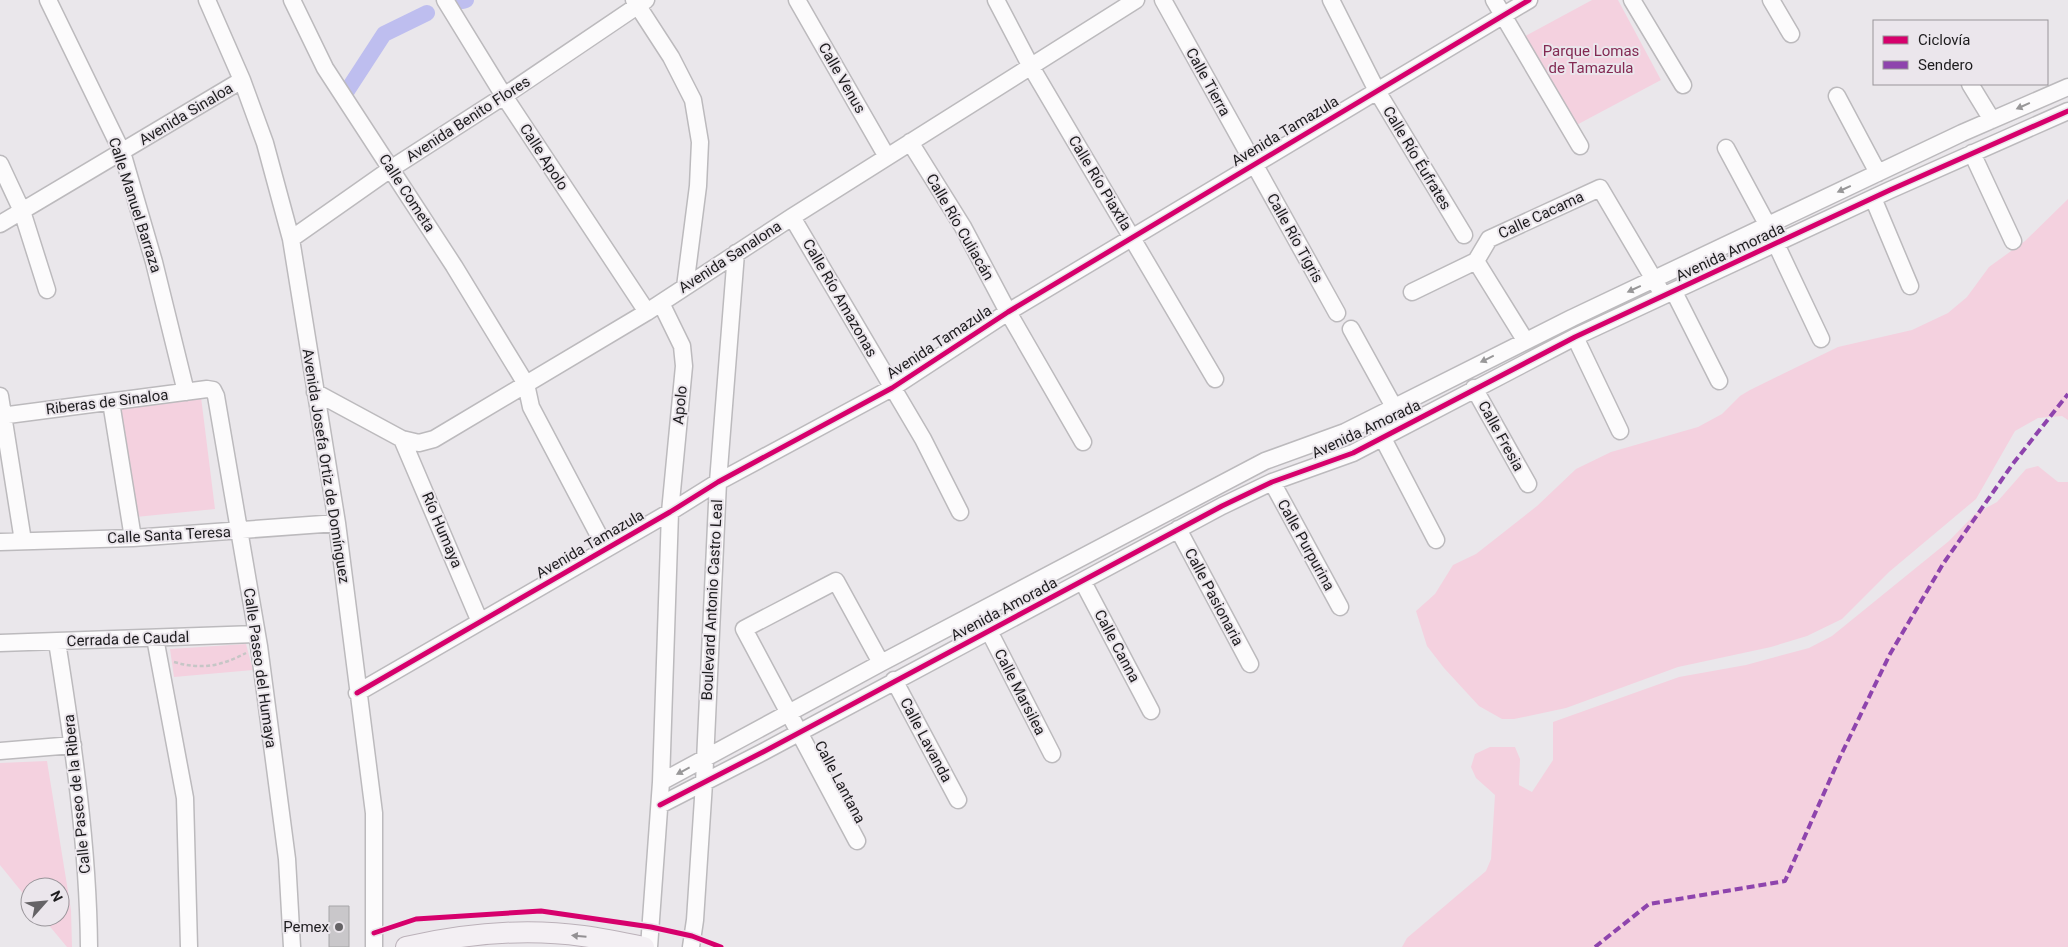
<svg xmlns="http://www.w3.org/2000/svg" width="2068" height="947" viewBox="0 0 2068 947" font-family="Roboto,sans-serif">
<rect width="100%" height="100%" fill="#eae7eb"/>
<!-- green -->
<path fill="#f4d1df" d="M 1592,0 L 1618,0 L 1661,80 L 1569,129 L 1520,39 Z
M 2068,199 L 2068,420 L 2062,416 L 2038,418 L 2015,431 L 1976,499 L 1889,572 L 1842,619 L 1807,636 L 1771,647 L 1678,667 L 1566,708 L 1514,719 L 1502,719 L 1479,706 L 1444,668 L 1427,646 L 1416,611 L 1435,594 L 1453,565 L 1476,554 L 1537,506 L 1576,469 L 1611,452 L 1698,427 L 1722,414 L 1740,396 L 1750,390 L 1838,347 L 1912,330 L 1948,313 L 1967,297 L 1989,267 L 2025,241 Z
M 201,397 L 215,509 L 126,518 L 109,409 Z
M 2038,466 L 2058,482 L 2068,482 L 2068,947 L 1402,947 L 1407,938 L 1486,871 L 1491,859 L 1495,795 L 1476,778 L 1471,767 L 1475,754 L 1490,747 L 1515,747 L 1520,759 L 1519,785 L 1532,792 L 1553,760 L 1553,722 L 1679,677 L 1746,665 L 1809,648 L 1832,636 L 1949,541 L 1975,514 L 1997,502 L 2026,469 Z
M 246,644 L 253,670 L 174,677 L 170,649 Z
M 47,761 L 71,910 L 72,947 L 67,947 L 42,917 L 60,917 L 60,887 L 30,887 L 30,902 L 0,865 L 0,763 Z"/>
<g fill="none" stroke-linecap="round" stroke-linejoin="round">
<!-- canal -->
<path stroke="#bebeef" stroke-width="16" d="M 463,1 L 466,0
M 345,94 L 384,34 L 427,13"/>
</g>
<!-- building -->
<path fill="#c9c7ca" stroke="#a7a6a8" d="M 329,906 L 349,906 L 349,947 L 329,947 Z"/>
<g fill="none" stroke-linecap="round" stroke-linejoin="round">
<defs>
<path id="minor" d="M 48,0 L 122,152 L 154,262 L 186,392
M 207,0 L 242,80 L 265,143 L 291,239 L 337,523 L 374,813 L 374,947
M 292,0 L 325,68 L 454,266 L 526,384 L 531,407 L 606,549
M 445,0 L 504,96 L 647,312
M 634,0 L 671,57 L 693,100 L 700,142 L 698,186 L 685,287
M 797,0 L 887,157
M 996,0 L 1030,65 L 1215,379
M 1163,0 L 1337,313
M 1331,0 L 1377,91 L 1464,235
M 1494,0 L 1580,146
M 1632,0 L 1683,85
M 1771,0 L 1791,34
M 1970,84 L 1992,120
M 1837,96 L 1878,173
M 910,142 L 963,227 L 1008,312 L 1083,442
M 1726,148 L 1768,226
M 1972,153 L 2013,241
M 0,164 L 22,211 L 47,290
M 1873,198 L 1910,286
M 792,217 L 923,439 L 960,512
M 0,224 L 242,80
M 291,239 L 392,168 L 504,96 L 646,0
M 1776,244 L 1821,339
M 1476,261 L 1525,340
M 1412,292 L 1476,261 L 1489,239 L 1600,188 L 1659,288
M 1674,292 L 1719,381
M 1351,329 L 1394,407
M 1575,337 L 1620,431
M 1474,388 L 1528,484
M 315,392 L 402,439 L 419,443 L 434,439 L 647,312 L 792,217 L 1136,0
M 0,396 L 23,541
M 111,402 L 133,538
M 0,416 L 207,389 L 213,390 L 216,396 L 259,646 L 287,859 L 292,947
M 1378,429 L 1436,540
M 402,439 L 480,622
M 1272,482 L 1340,607
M 1178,529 L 1250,664
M 0,542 L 133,538 L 337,523
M 1083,582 L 1151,711
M 989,631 L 1052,754
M 155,638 L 185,798 L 189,947
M 57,642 C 73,742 88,845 89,947
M 0,643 L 257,634
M 894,680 L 958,800
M 357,693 L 670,512 L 718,482 L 892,388 L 1008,312 L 1529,0
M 0,751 L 73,745
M 661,782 L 881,663 L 1265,461 L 1345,432 L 1572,318 L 1962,133 L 2068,87
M 660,805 L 763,752 L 1222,506 L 1272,482 L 1353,453 L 1575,337 L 1890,190 L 2068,111
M 857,841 L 744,629 L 836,581 L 881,663
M 649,947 L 661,782 L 670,512 L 684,366 L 682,346 L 661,303
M 691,947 L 695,920 L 704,783 L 718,482 L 736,253"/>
<path id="major" d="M 406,947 C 463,934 526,928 583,936 C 604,939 624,943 644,947"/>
</defs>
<!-- minor casing -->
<use href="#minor" stroke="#bcbabd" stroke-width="19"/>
<!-- major casing -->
<use href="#major" stroke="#bbb1b9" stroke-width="22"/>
<!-- path -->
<path stroke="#c6c6c6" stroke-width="2.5" stroke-dasharray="4 2.5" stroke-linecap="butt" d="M 174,662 C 202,670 221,666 246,653"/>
<!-- minor -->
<use href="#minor" stroke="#fcfbfc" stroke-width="16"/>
<!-- major -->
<use href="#major" stroke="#f3eff3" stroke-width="20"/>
<!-- quiet -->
<path stroke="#8e44ad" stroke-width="4" stroke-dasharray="8 4" stroke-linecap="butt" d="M 1595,947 L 1649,904 L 1785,881 L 1840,757 L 1890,654 L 1943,564 L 2012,465 L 2068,394"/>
<defs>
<path id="cycleway" d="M 357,693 L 670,512 L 718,482 L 892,388 L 1008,312 L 1529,0
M 660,805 L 763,752 L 1222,506 L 1272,482 L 1353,453 L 1575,337 L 1890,190 L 2068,111
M 374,933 L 416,919 L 541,911 L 651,927 L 692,936 L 721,947"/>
</defs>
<!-- cycleway casing -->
<use href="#cycleway" stroke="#ebe6ec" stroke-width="8"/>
<!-- cycleway -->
<use href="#cycleway" stroke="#d6006c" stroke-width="5"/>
</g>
<!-- one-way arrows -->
<defs><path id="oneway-solid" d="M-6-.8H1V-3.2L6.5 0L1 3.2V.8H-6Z" transform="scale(1.25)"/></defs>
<g fill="#989798">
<use href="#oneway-solid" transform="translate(2023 106) rotate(156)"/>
<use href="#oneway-solid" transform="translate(1844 189) rotate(155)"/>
<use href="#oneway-solid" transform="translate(1634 289) rotate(155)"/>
<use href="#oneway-solid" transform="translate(1487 359) rotate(154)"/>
<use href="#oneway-solid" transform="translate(683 771) rotate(152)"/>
</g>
<use fill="#939093" href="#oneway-solid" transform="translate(579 936) rotate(-175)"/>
<!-- markers -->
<circle fill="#656366" stroke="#ebe6ec" stroke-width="2" cx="339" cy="927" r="5"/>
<g text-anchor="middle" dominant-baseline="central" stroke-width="4" stroke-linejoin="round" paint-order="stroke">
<!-- park labels -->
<g font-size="15" fill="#832a53" stroke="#ebe6ec">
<text x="1591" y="51">Parque Lomas<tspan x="1591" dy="17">de Tamazula</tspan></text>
</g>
<!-- street labels -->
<g font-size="15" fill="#1d1c1e" stroke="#ebe6ec">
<text transform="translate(842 78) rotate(60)">Calle Venus</text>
<text transform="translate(1208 82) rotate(61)">Calle Tierra</text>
<text transform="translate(186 114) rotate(-31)">Avenida Sinaloa</text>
<text transform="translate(468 119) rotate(-33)">Avenida Benito Flores</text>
<text transform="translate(1285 131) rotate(-31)">Avenida Tamazula</text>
<text transform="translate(544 157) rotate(57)">Calle Apolo</text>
<text transform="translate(1417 158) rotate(59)">Calle Río Éufrates</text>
<text transform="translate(1100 183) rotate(59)">Calle Río Piaxtla</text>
<text transform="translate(407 193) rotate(57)">Calle Cometa</text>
<text transform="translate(135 205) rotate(72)">Calle Manuel Barraza</text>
<text transform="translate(1541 215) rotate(-25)">Calle Cacama</text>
<text transform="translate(960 227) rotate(60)">Calle Río Culiacán</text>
<text transform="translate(1295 238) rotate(61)">Calle Río Tigris</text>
<text transform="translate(1730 252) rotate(-25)">Avenida Amorada</text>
<text transform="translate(730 257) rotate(-33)">Avenida Sanalona</text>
<text transform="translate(840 298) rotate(60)">Calle Río Amazonas</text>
<text transform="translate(939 342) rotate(-33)">Avenida Tamazula</text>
<text transform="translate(107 402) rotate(-7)">Riberas de Sinaloa</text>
<text transform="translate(680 405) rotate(-84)">Apolo</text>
<text transform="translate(1366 429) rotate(-25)">Avenida Amorada</text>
<text transform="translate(1501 436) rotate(61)">Calle Fresia</text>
<text transform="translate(326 466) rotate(81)">Avenida Josefa Ortiz de Domínguez</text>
<text transform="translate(442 530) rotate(67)">Río Humaya</text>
<text transform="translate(169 535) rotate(-3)">Calle Santa Teresa</text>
<text transform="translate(590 544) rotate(-30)">Avenida Tamazula</text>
<text transform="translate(1306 545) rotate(61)">Calle Purpurina</text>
<text transform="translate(1214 597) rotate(62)">Calle Pasionaria</text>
<text transform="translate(712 600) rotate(-87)">Boulevard Antonio Castro Leal</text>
<text transform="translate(1004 609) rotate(-28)">Avenida Amorada</text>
<text transform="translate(128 639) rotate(-2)">Cerrada de Caudal</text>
<text transform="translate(1117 646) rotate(62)">Calle Canna</text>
<text transform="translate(260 668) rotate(82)">Calle Paseo del Humaya</text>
<text transform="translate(1020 692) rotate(63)">Calle Marsilea</text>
<text transform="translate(926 740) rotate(62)">Calle Lavanda</text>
<text transform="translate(840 782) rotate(62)">Calle Lantana</text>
<text transform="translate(77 794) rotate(-96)">Calle Paseo de la Ribera</text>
</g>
<!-- poi labels -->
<g font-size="15" fill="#1d1c1e" stroke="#ebe6ec" text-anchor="end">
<text x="329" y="927">Pemex</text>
</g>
</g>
<!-- legend -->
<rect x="1873" y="20" width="175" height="65" fill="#ebe6ec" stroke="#99959a"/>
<rect x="1883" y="36" width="25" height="8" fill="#d6006c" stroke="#99959a"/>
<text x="1918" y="45" font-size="15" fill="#1d1c1e">Ciclovía</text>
<rect x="1883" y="61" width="25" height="8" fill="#8e44ad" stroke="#99959a"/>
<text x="1918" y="70" font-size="15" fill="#1d1c1e">Sendero</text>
<!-- north arrow -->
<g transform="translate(45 902) rotate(63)"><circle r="24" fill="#ebe6ec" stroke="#99959a"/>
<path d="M0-4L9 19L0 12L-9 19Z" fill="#656366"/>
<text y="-8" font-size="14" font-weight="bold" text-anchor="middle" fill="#1d1c1e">N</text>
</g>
</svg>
